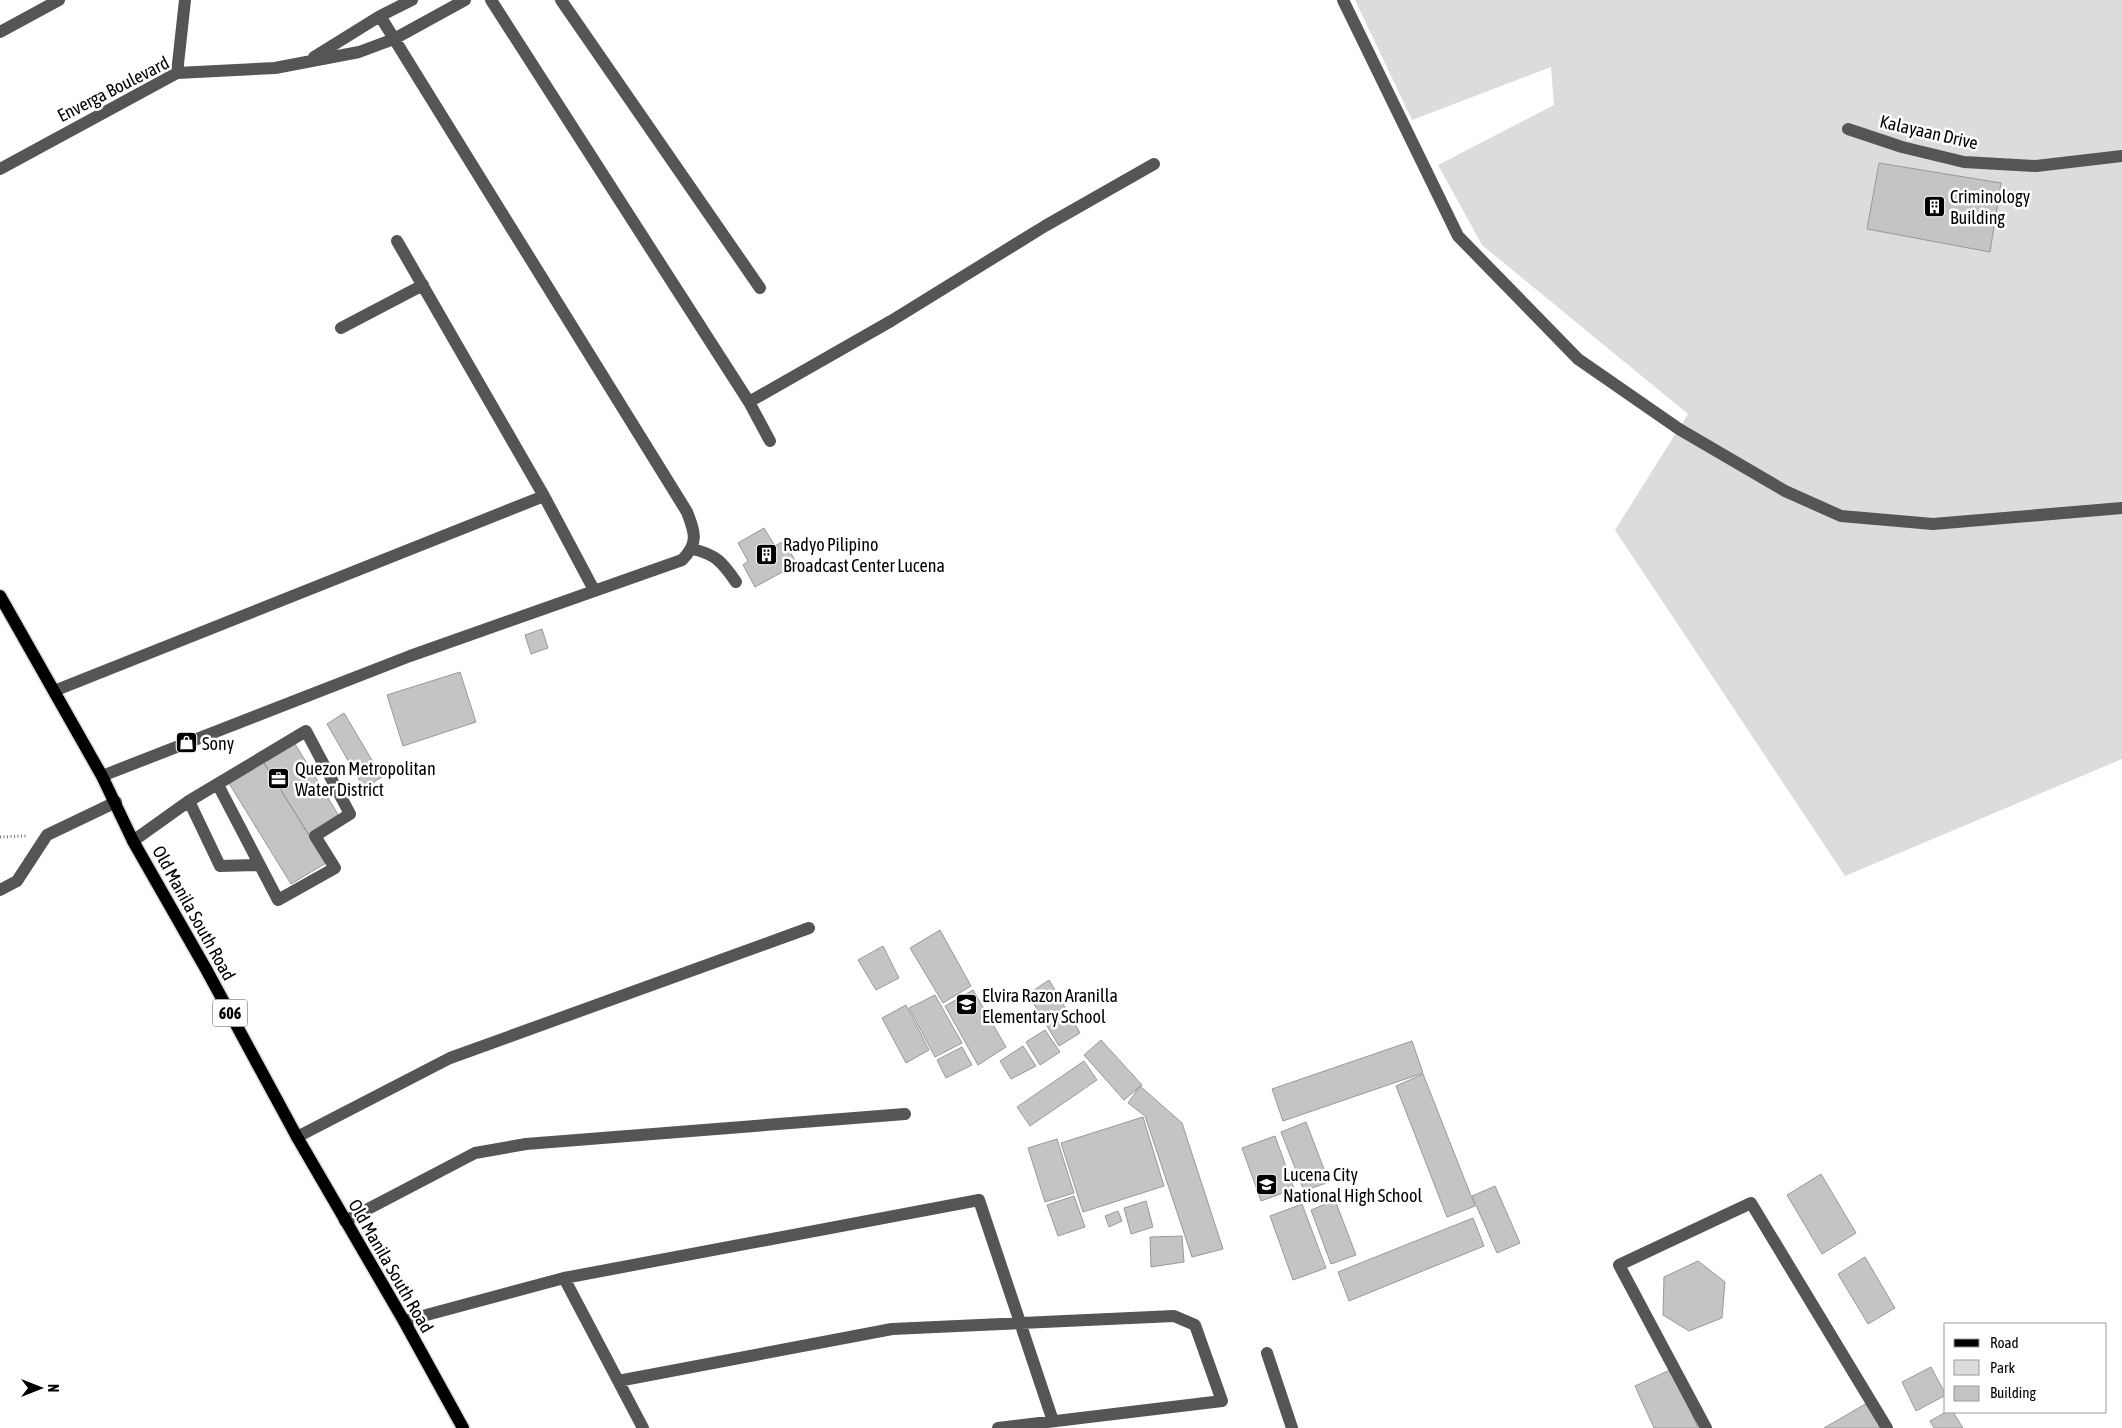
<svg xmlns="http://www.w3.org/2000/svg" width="2122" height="1428" viewBox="0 0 2122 1428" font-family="'Asap Condensed',sans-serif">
<rect width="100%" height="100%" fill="#fff"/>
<!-- green -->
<path fill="#dcdcdc" d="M 1355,0 L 2122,0 L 2122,759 L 1845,876 L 1615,530 L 1688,414 L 1482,245 L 1438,165 L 1554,105 L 1551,67 L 1412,120 Z"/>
<!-- building -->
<path fill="#c4c4c4" stroke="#999" d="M 1879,163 L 2001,183 L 1990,252 L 1867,229 Z
M 764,528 L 775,546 L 784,541 L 797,564 L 755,587 L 743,565 L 748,561 L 738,543 Z
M 542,629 L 548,648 L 531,654 L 525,635 Z
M 460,672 L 476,722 L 403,746 L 387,695 Z
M 344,713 L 382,777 L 364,788 L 327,724 Z
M 292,739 L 339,816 L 309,835 L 261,758 Z
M 261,758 L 326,863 L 291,884 L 227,780 Z
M 940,930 L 971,986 L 943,1003 L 910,948 Z
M 883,946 L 899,978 L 876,990 L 858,960 Z
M 1049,980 L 1080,1033 L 1059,1046 L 1028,994 Z
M 973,990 L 1006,1047 L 978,1065 L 945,1006 Z
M 935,995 L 962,1043 L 935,1057 L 909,1008 Z
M 906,1005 L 929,1050 L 906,1063 L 882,1018 Z
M 1045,1030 L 1060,1052 L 1040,1065 L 1026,1042 Z
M 1101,1040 L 1142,1085 L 1124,1100 L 1084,1055 Z
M 1412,1041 L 1423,1073 L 1283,1121 L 1272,1089 Z
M 1023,1046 L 1036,1066 L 1011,1079 L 1000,1061 Z
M 962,1047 L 972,1065 L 946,1078 L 937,1060 Z
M 1084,1061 L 1097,1080 L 1030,1126 L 1017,1107 Z
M 1423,1074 L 1475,1206 L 1447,1217 L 1396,1086 Z
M 1140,1086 L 1182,1123 L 1223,1249 L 1192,1257 L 1145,1116 L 1128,1103 Z
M 1143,1117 L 1164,1186 L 1083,1212 L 1061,1143 Z
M 1306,1122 L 1329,1182 L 1304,1191 L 1281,1132 Z
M 1275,1136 L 1294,1189 L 1261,1201 L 1242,1148 Z
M 1057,1139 L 1074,1193 L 1045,1202 L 1028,1148 Z
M 1821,1174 L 1856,1233 L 1822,1254 L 1787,1195 Z
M 1495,1186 L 1520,1243 L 1497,1253 L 1472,1196 Z
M 1074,1196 L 1085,1227 L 1058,1236 L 1047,1205 Z
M 1335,1200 L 1356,1255 L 1331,1264 L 1311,1210 Z
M 1146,1201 L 1153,1227 L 1131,1234 L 1124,1208 Z
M 1302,1204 L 1326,1268 L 1293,1280 L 1270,1216 Z
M 1118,1211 L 1122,1221 L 1109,1227 L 1105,1216 Z
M 1473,1218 L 1484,1246 L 1349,1301 L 1338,1272 Z
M 1182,1236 L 1184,1262 L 1151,1267 L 1150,1237 Z
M 1865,1257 L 1895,1308 L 1868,1324 L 1838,1274 Z
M 1698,1261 L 1725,1282 L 1722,1318 L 1689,1331 L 1663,1315 L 1664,1277 Z
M 1931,1367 L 1946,1395 L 1916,1411 L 1902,1382 Z
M 1672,1369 L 1698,1428 L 1654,1428 L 1635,1386 Z
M 1867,1403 L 1881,1428 L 1824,1428 Z
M 1946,1412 L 1953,1412 L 1963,1428 L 1934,1428 L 1930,1421 Z"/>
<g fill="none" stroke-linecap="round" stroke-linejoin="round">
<defs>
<path id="major" d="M 0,596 L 102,776 L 133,841 L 206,969 L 297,1137 L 404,1321 L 463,1428"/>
</defs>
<!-- major casing -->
<use href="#major" stroke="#dbdbdb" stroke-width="15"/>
<!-- path -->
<path stroke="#777" stroke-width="3" stroke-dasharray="1 2.5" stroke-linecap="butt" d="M 0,837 L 28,836"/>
<!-- minor -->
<path stroke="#555" stroke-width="12" d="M 491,0 L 749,402 L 770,441
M 561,0 L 760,288
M 1343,0 L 1458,236 L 1578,359 L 1679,429 L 1785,491 L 1841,516 L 1933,524 L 2122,508
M 0,32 L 59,0
M 314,57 L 380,16 L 412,0
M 177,73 L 185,0
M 1848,129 L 1902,147 L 1964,162 L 2036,166 L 2122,156
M 0,169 L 177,73 L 275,68 L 359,52 L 394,39 L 465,0
M 397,241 L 544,496 L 594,590
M 341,328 L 423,285
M 749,402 L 891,321 L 1045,226 L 1154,164
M 692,549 C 716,554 723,563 736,582
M 54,691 L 544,496
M 102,776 L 410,656 L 682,560 C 699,543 695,533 687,512 L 380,16
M 189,801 L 220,866 L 259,865
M 133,841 L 189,801 L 306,731 L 350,814 L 315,836 L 335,868 L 278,900 L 218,785
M 0,890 L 17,881 L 47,835 L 116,802
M 297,1137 L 450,1058 L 809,928
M 345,1221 L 475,1153 L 526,1144 L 905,1114
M 564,1278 L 643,1428
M 404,1321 L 564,1278 L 979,1200 L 1053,1421
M 1267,1353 L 1292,1428
M 618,1381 L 892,1329 L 1174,1316 L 1195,1325 L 1222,1401 L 998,1428
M 1706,1428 L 1619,1265 L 1751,1203 L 1887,1428"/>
<!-- major -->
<use href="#major" stroke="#000" stroke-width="12"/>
</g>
<!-- icons -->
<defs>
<symbol id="building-square" viewBox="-11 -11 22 22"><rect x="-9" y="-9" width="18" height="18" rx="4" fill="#000" stroke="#fff"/><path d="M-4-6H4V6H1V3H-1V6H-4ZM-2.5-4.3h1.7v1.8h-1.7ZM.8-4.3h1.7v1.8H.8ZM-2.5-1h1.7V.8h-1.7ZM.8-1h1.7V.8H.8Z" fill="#fff"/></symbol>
<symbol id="shop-square" viewBox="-11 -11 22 22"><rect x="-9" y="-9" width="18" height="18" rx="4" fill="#000" stroke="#fff"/><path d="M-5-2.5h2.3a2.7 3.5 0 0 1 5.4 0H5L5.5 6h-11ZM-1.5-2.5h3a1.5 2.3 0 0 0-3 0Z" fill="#fff"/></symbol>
<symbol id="office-square" viewBox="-11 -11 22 22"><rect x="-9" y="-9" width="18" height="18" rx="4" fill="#000" stroke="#fff"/><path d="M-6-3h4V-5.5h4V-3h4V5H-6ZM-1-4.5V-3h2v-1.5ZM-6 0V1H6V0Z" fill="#fff"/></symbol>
<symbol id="school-square" viewBox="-11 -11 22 22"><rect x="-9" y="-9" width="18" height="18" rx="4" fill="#000" stroke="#fff"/><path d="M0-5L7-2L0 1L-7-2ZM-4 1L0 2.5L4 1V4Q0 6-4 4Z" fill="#fff"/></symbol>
</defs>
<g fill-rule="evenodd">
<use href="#building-square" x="1922" y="194" width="25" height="25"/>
<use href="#building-square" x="754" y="542" width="25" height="25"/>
<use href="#shop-square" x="174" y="730" width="25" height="25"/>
<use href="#office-square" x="266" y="766" width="25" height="25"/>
<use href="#school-square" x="954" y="992" width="25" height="25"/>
<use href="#school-square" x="1254" y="1172" width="25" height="25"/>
</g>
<g text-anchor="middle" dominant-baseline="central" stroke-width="5" stroke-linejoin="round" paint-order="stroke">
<!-- shield labels -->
<rect fill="#fff" stroke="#4c4c4c" stroke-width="1" x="212.5" y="999.5" width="35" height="27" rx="4"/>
<g font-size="16" font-weight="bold" fill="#000">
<text x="230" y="1013">606</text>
</g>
<!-- street labels -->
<g font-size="18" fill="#000" stroke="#fff">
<text transform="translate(113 89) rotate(-27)">Enverga Boulevard</text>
<text transform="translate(1929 132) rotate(13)">Kalayaan Drive</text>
<text transform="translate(194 913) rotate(61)">Old Manila South Road</text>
<text transform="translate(391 1266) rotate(60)">Old Manila South Road</text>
</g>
<!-- poi labels -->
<g font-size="18" fill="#000" stroke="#fff" text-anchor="start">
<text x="1950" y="196">Criminology<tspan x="1950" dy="21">Building</tspan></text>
<text x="783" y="544">Radyo Pilipino<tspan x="783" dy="21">Broadcast Center Lucena</tspan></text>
<text x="202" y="743">Sony</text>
<text x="295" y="768">Quezon Metropolitan<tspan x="295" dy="21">Water District</tspan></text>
<text x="982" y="995">Elvira Razon Aranilla<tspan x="982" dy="21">Elementary School</tspan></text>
<text x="1283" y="1174">Lucena City<tspan x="1283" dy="21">National High School</tspan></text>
</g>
</g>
<!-- legend -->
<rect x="1944" y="1323" width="162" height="90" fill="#ffffff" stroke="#999999"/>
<rect x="1954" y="1339" width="25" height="8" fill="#000000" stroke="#999999"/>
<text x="1990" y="1348" font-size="15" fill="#000000">Road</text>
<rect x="1954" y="1360" width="25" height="15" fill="#dcdcdc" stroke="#999999"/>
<text x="1990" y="1373" font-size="15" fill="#000000">Park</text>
<rect x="1954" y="1386" width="25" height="15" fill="#c4c4c4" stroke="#999999"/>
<text x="1990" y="1398" font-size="15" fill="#000000">Building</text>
<!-- north arrow -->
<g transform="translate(40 1388) rotate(90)" stroke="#ffffff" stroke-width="4" paint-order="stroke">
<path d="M0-4L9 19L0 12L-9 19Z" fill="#000000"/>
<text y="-8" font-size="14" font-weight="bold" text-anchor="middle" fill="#000000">N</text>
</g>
</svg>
